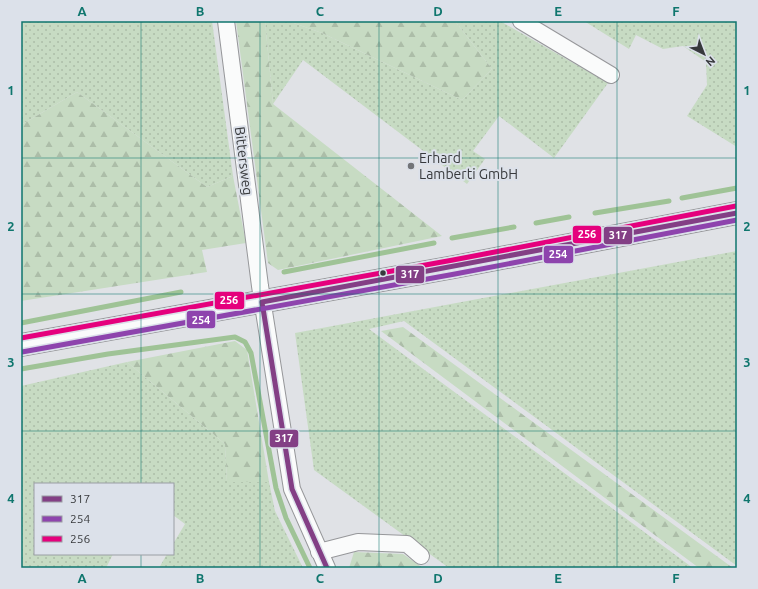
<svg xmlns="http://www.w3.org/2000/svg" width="758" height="589" viewBox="0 0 758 589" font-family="Ubuntu,sans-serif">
<defs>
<pattern id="grass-dots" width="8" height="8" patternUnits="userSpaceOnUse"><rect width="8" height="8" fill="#c7dbc3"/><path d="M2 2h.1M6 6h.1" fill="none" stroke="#acbda8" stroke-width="1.8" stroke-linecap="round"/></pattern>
<pattern id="forest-firs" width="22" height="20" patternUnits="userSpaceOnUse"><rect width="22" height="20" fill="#c7dbc3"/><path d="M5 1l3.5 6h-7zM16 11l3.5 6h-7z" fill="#acbda8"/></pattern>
</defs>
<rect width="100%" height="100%" fill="#e0e2e6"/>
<!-- grass -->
<path fill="url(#grass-dots)" d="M 21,21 L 212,21 L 233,176 L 207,187 L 77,92 L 21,125 Z
M 265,21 L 288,21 L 322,33 L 462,100 L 492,69 L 455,21 L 500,21 L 608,83 L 554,158 L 499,116 L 473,151 L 485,159 L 467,184 L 303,60 L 273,104 Z
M 584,21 L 737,21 L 737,147 L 687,116 L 707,85 L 706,62 L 683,46 L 663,49 L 636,35 L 629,49 Z
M 737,251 L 737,566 L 404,321 L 369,329 L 693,568 L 449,568 L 314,470 L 295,333 Z
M 127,362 L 225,444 L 227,482 L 269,482 L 275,511 L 303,568 L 159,568 L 167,554 L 173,554 L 173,544 L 185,524 L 173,515 L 173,484 L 35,484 L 35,554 L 113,554 L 106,568 L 21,568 L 21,386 Z"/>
<!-- forest -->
<path fill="url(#forest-firs)" d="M 236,21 L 265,21 L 273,104 L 442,236 L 278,270 L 268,263 Z
M 288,21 L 455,21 L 492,69 L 462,100 L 322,33 Z
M 77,92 L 207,187 L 233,176 L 246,243 L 202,250 L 207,272 L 21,301 L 21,125 Z
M 403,327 L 733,568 L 699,568 L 381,331 Z
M 235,341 L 247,350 L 269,482 L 227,482 L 225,444 L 127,362 Z
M 354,552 L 403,554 L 423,568 L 349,568 Z"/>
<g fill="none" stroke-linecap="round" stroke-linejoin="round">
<!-- stream -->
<path stroke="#9fc396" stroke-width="5" d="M 682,198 L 737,188
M 595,213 L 669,201
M 536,223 L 569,217
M 452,238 L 514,227
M 284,272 L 434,243
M 21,323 L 181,292
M 21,369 L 108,354 L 235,337 L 245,342 L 251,353 L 276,488 L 286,518 L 310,568"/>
<defs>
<path id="street" d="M 226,21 L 260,286 L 292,489 L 327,568
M 521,21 L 611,75
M 319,552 L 358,542 L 407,544 L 421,556"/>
<path id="secondary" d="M 21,345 L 454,267 L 737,213"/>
</defs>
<!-- street casing -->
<use href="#street" stroke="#96979a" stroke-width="18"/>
<!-- secondary casing -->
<use href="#secondary" stroke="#96979a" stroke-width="24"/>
<!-- street -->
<use href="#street" stroke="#fafbfb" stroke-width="16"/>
<!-- secondary -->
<use href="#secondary" stroke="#fafbfb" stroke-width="22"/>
<defs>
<path id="bus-1" d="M 262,302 L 737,213
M 262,302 L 292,489 L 327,568"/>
<path id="bus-2" d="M 22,352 L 455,274 L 737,220"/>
<path id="bus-3" d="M 21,338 L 453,260 L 736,206"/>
</defs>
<!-- bus-1 casing -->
<use href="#bus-1" stroke="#dce1ea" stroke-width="8"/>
<!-- bus-2 casing -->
<use href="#bus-2" stroke="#dce1ea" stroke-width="8"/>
<!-- bus-3 casing -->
<use href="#bus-3" stroke="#dce1ea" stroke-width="8"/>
<!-- bus-1 -->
<use href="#bus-1" stroke="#833f85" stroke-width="5"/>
<!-- bus-2 -->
<use href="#bus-2" stroke="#8e44ad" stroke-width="5"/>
<!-- bus-3 -->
<use href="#bus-3" stroke="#e5007d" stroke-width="5"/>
</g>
<!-- grid -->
<path fill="none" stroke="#0f766e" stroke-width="1" stroke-opacity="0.55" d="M 141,21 L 141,484M 260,21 L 260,568M 379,21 L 379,568M 498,21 L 498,568M 617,21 L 617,568M 21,158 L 737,158M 21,294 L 737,294M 21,431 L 737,431M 141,554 L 141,568"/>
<!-- markers -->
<circle fill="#727478" stroke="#dce1ea" stroke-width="1.5" cx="411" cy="166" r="4"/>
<circle fill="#37393c" stroke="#dce1ea" stroke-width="1.5" cx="383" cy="273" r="3.5"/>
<g text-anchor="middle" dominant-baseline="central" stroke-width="4" stroke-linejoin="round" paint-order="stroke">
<!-- poi labels -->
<g font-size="14" fill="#37393c" stroke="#dce1ea" text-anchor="start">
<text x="419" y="158">Erhard<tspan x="419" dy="16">Lamberti GmbH</tspan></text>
</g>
<!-- street labels -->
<g font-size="14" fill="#37393c" stroke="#dce1ea">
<text transform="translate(244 161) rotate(83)">Bittersweg</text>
</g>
</g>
<g stroke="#dce1ea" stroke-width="1.5">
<rect x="572" y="225" width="30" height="19" rx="4" fill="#e5007d"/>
<rect x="603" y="226" width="30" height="19" rx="4" fill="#833f85"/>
<rect x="543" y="245" width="31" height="19" rx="4" fill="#8e44ad"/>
<rect x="395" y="265" width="30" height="19" rx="4" fill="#833f85"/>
<rect x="214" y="291" width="31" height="19" rx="4" fill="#e5007d"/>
<rect x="186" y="310" width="30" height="19" rx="4" fill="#8e44ad"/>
<rect x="269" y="429" width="30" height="19" rx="4" fill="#833f85"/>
</g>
<g font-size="11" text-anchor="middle" font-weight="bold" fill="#fff">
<text x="587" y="238">256</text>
<text x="618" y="239">317</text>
<text x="558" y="258">254</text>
<text x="410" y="278">317</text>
<text x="229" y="304">256</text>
<text x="201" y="324">254</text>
<text x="284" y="442">317</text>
</g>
<!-- border -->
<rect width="758" height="589" fill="none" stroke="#dce1ea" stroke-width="44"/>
<!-- legend -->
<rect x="34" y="483" width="140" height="72" fill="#dce1ea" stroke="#9a9ea4"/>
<rect x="42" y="496" width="20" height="6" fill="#833f85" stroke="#9a9ea4"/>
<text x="70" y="503" font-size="12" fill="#37393c">317</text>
<rect x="42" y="516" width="20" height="6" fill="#8e44ad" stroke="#9a9ea4"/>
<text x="70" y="523" font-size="12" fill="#37393c">254</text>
<rect x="42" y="536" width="20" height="6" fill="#e5007d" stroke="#9a9ea4"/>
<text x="70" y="543" font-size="12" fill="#37393c">256</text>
<!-- north arrow -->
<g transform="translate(704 54) rotate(138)" stroke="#dce1ea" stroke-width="3" paint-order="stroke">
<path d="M0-3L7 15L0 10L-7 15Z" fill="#37393c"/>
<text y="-6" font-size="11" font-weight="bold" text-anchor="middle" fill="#37393c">N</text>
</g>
<rect x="22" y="22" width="714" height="545" fill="none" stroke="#0f766e" stroke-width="1.5"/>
<g font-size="13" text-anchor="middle" font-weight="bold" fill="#0f766e">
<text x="82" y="16">A</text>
<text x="200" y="16">B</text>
<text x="320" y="16">C</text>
<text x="438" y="16">D</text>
<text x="558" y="16">E</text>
<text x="676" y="16">F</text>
<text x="11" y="95">1</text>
<text x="747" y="95">1</text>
<text x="11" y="231">2</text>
<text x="747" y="231">2</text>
<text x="11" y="367">3</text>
<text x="747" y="367">3</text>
<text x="11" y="503">4</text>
<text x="747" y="503">4</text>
<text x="82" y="583">A</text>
<text x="200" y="583">B</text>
<text x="320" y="583">C</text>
<text x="438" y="583">D</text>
<text x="558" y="583">E</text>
<text x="676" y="583">F</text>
</g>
</svg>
